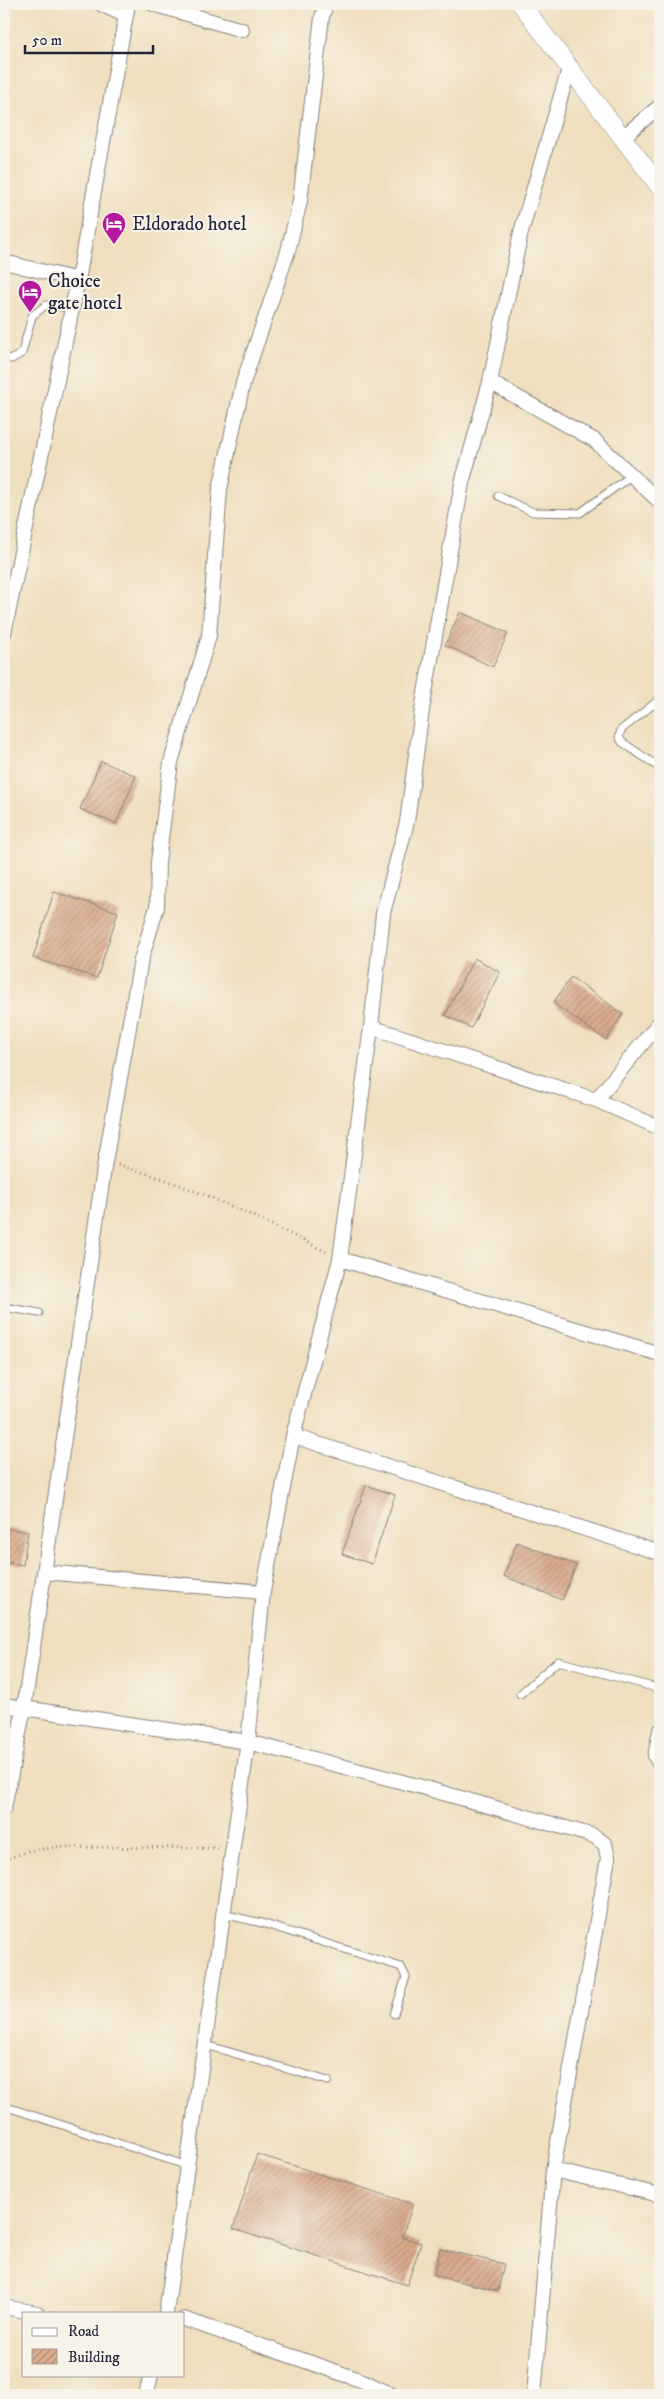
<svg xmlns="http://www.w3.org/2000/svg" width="664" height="2399" viewBox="0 0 664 2399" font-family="'IM FELL DW Pica',serif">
<defs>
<pattern id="building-hatch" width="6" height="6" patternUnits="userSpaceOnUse" patternTransform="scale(1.25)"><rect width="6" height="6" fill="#d9ab8b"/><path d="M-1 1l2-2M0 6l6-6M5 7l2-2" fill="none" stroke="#b08b73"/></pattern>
</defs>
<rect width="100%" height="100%" fill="#f7f3e8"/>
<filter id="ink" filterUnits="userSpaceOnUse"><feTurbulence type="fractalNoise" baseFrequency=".02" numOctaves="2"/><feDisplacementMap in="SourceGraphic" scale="10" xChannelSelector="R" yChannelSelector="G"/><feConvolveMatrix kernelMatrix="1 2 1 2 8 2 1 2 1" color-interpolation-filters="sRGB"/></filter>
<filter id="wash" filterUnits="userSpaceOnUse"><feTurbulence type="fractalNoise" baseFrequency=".0096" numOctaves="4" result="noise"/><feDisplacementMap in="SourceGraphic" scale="20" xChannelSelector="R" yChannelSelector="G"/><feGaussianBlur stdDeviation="1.12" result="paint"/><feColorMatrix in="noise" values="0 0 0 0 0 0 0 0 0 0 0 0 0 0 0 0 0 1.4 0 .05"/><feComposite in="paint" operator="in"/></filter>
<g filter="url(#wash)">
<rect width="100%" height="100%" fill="#efdfbe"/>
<g id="blocks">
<!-- building -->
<path fill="url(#building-hatch)" d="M 460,612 L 508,633 L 493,667 L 445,645 Z
M 101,761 L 136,776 L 116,824 L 80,809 Z
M 54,892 L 118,912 L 97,978 L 33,958 Z
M 474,958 L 500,972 L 471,1028 L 445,1015 Z
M 571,977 L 623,1014 L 606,1040 L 553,1003 Z
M 366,1485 L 395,1495 L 372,1564 L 342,1554 Z
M 4,1528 L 28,1532 L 23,1565 L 4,1562 Z
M 517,1542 L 576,1565 L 562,1600 L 504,1576 Z
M 257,2154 L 413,2204 L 402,2237 L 421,2243 L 407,2285 L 233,2229 Z
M 440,2249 L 504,2264 L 498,2291 L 434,2275 Z"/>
</g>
</g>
<g filter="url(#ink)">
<use href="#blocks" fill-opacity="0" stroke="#88807c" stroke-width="1"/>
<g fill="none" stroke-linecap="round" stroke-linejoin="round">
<defs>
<path id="service" d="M 4,358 L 12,359 L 22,353 L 32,316 L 46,305 L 73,308
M 498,496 L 533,512 L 580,513 L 632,475
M 660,699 L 621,730 L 619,737 L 622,742 L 660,768
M 4,1307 L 39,1313
M 520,1694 L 558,1661 L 660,1689
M 223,1914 L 262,1923 L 401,1967 L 406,1977 L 394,2014
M 206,2045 L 328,2081
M 4,2106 L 188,2166"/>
<path id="minor" d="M 101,4 L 126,16
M 153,4 L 242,30
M 570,65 L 521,232 L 490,382 L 462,483 L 422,710 L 407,822 L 383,913 L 371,1027 L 596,1100 L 660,1128
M 623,137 L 660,106
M 4,262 L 78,280
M 490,382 L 594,440 L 660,502
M 4,633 L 78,280 L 128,4
M 596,1100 L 660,1022
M 340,1259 L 660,1354
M 293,1436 L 660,1553
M 45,1572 L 263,1592
M 4,1705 L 248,1742 L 418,1786 L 594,1836 L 605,1844 L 608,1858 L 553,2170 L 534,2395
M 660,1731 L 655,1756 L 660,1765
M 4,1808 L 24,1708 L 105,1162 L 141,960 L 157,907 L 158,862 L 171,762 L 209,636 L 220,489 L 243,383 L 288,251 L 300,201 L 322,17 L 326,4
M 553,2170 L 660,2195
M 4,2307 L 37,2313
M 166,2313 L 248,1742 L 263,1592 L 293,1436 L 340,1259 L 371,1027
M 184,2319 L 363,2381 L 392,2395
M 146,2395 L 151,2375"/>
<path id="tertiary" d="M 521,4 L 660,187"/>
</defs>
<!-- service casing -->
<use href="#service" stroke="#88807c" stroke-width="9"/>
<!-- minor casing -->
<use href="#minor" stroke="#88807c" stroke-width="16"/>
<!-- tertiary casing -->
<use href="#tertiary" stroke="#88807c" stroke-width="19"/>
<!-- path -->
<path stroke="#88807c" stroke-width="3" stroke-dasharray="1 4" stroke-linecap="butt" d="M 118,1165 C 189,1184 261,1219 326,1252
M 4,1860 L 28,1851 L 58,1847 L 219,1848"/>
<!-- service -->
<use href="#service" stroke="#fff" stroke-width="7"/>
<!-- minor -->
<use href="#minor" stroke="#fff" stroke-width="14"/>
<!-- tertiary -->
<use href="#tertiary" stroke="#fff" stroke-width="18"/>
</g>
</g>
<!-- icons -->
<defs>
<symbol id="hotel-pin" viewBox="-11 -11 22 30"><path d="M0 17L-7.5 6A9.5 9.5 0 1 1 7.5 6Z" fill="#b5179e" stroke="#f7f3e8"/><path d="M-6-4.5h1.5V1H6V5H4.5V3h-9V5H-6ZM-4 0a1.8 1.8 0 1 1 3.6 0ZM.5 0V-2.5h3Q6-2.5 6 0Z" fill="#fff"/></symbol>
</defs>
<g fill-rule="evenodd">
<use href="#hotel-pin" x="100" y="210" width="28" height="38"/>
<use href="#hotel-pin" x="16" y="278" width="28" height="38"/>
</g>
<g text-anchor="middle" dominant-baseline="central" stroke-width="4" stroke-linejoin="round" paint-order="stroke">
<!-- poi labels -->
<g font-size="19" fill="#22223b" stroke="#f7f3e8" text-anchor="start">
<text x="132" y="224">Eldorado hotel</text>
<text x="48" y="281">Choice<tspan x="48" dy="22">gate hotel</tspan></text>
</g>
</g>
<!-- margin -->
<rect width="664" height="2399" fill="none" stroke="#f7f3e8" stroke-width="20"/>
<!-- legend -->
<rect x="22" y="2312" width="162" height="65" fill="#f7f3e8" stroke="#a29fa3"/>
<rect x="32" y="2328" width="25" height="8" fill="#ffffff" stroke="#a29fa3"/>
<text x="68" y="2336" font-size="15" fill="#22223b">Road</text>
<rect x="32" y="2349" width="25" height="15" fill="url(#building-hatch)" stroke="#a29fa3"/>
<text x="68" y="2362" font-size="15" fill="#22223b">Building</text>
<!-- scale -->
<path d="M25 45v8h128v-8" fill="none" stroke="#22223b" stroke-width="2.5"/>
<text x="32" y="45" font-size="15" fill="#22223b" stroke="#f7f3e8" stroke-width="4" paint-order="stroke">50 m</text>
</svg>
